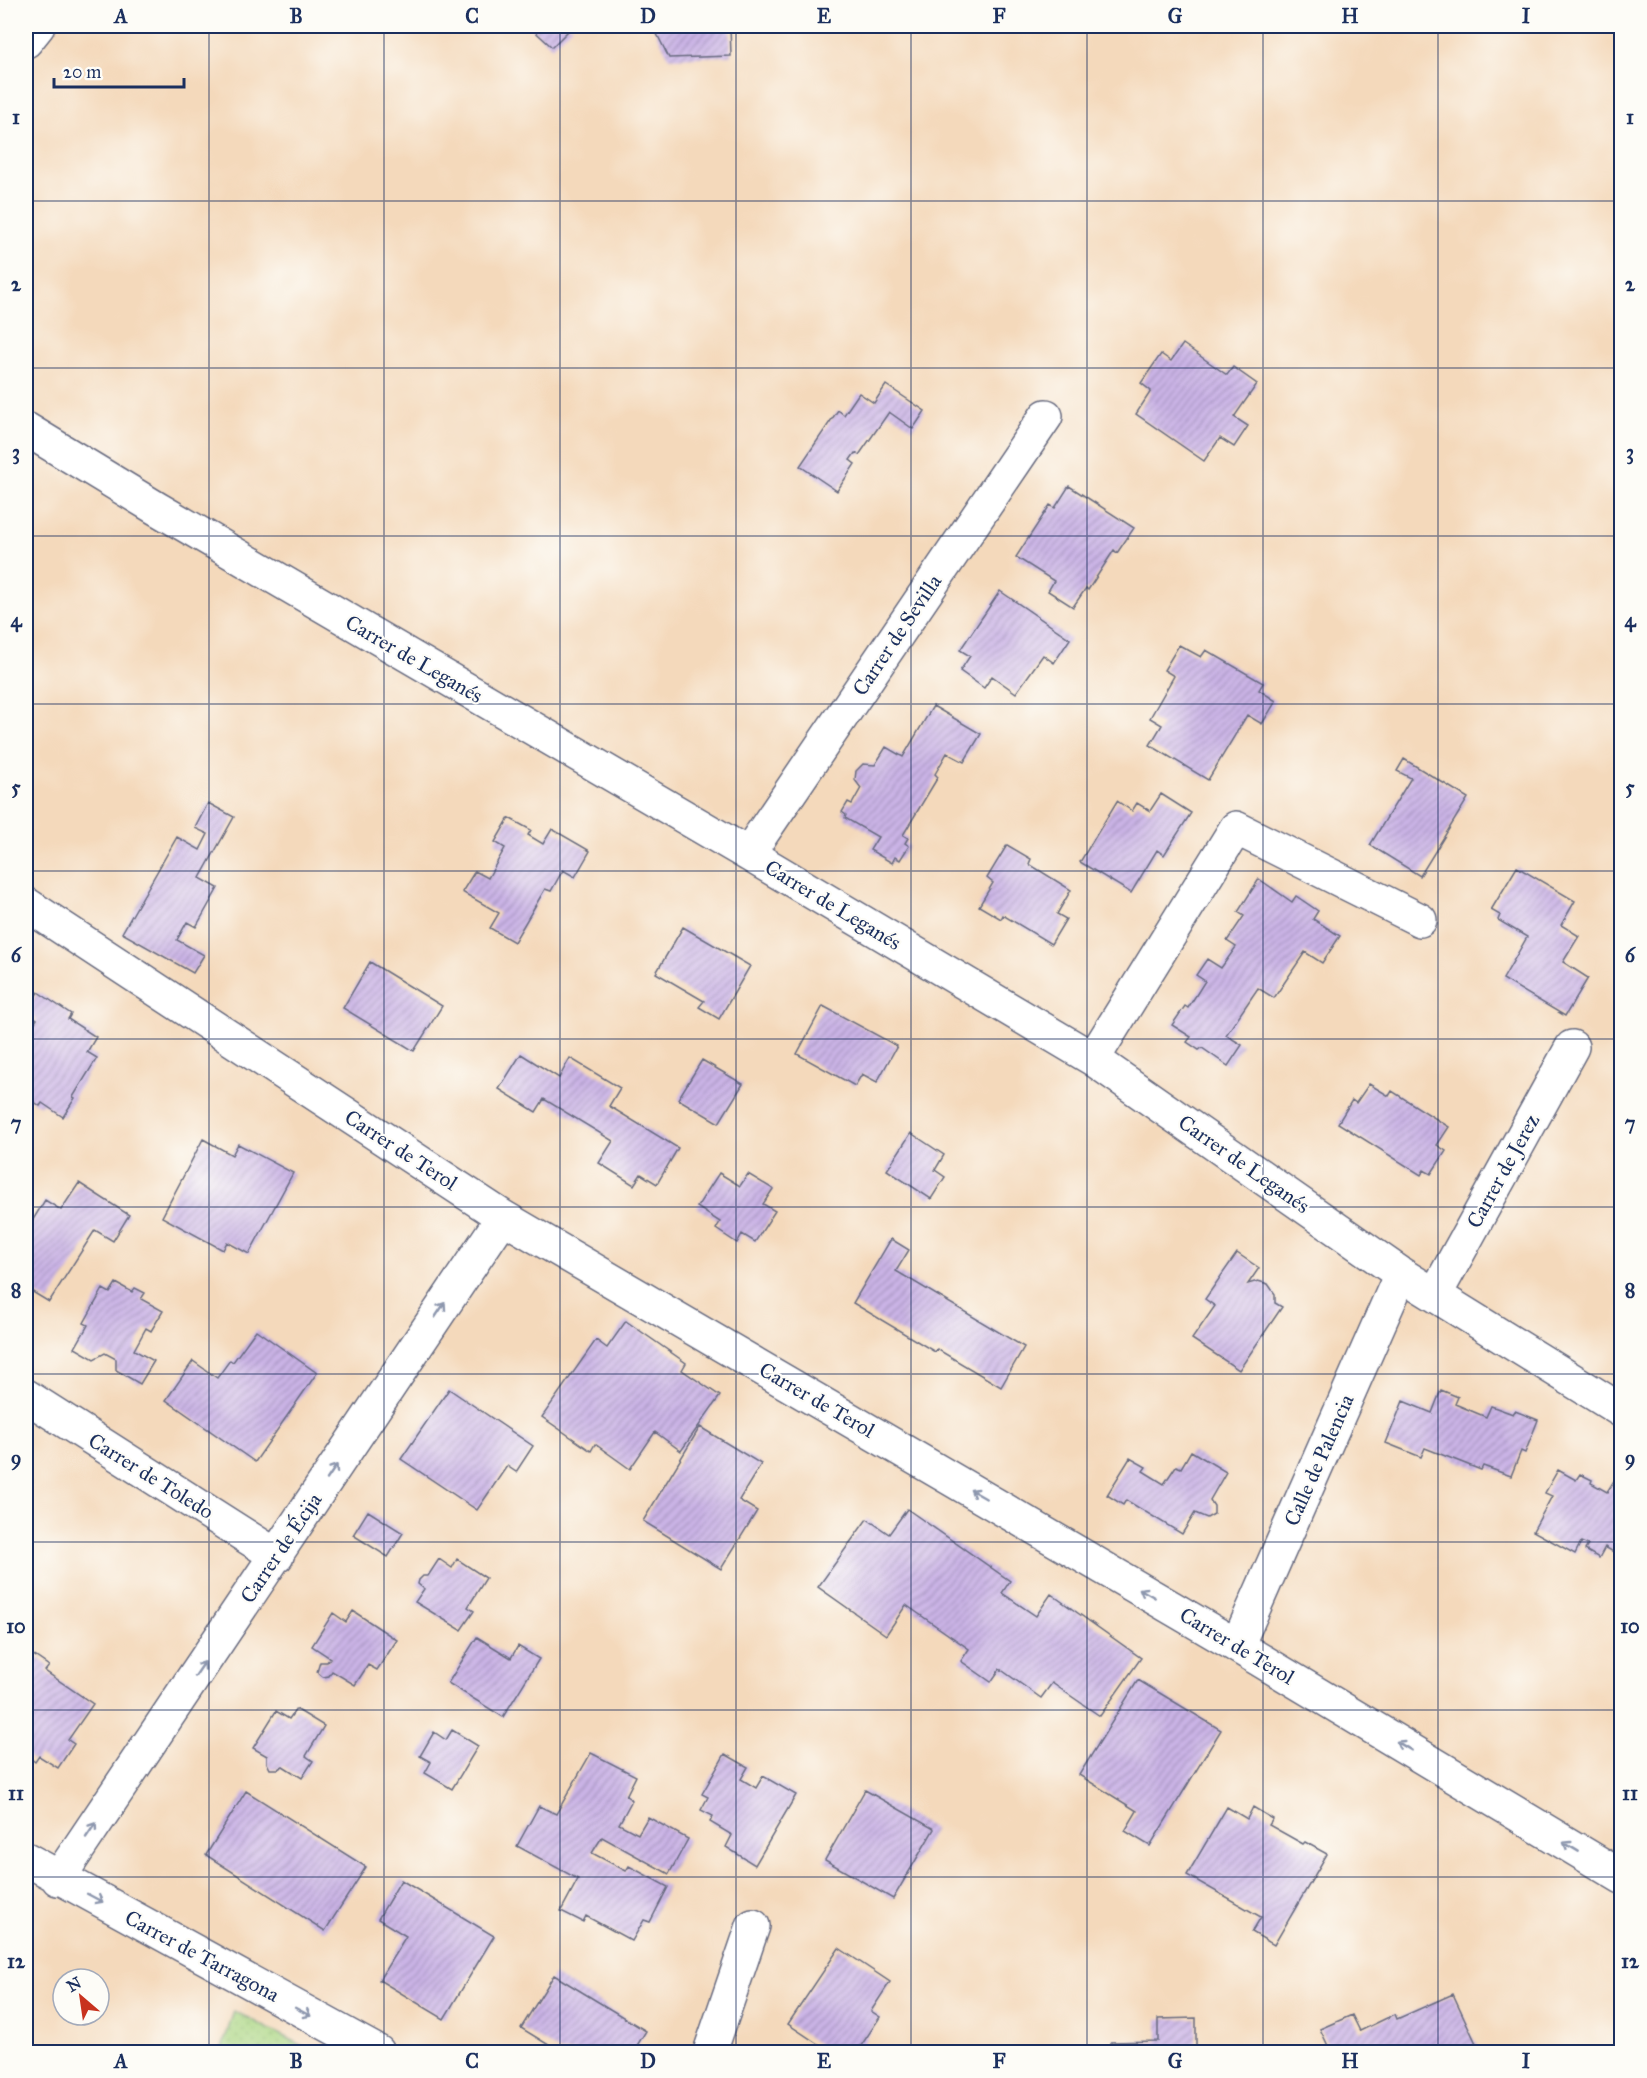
<svg xmlns="http://www.w3.org/2000/svg" width="1647" height="2078" viewBox="0 0 1647 2078" font-family="'IM FELL Great Primer',serif">
<defs>
<pattern id="grass-dots" width="8" height="8" patternUnits="userSpaceOnUse" patternTransform="scale(1.5)"><rect width="8" height="8" fill="#aad682"/><path d="M2 2h.1M6 6h.1" fill="none" stroke="#92b873" stroke-width="1.8" stroke-linecap="round"/></pattern>
<pattern id="building-hatch" width="6" height="6" patternUnits="userSpaceOnUse" patternTransform="scale(1.5)"><rect width="6" height="6" fill="#cbb4e6"/><path d="M-1 1l2-2M0 6l6-6M5 7l2-2" fill="none" stroke="#a493be"/></pattern>
</defs>
<rect width="100%" height="100%" fill="#fdfcf7"/>
<filter id="ink" filterUnits="userSpaceOnUse"><feTurbulence type="fractalNoise" baseFrequency=".0167" numOctaves="2"/><feDisplacementMap in="SourceGraphic" scale="12" xChannelSelector="R" yChannelSelector="G"/><feConvolveMatrix kernelMatrix="1 2 1 2 8 2 1 2 1" color-interpolation-filters="sRGB"/></filter>
<filter id="wash" filterUnits="userSpaceOnUse"><feTurbulence type="fractalNoise" baseFrequency=".008" numOctaves="4" result="noise"/><feDisplacementMap in="SourceGraphic" scale="24" xChannelSelector="R" yChannelSelector="G"/><feGaussianBlur stdDeviation="1.35" result="paint"/><feColorMatrix in="noise" values="0 0 0 0 0 0 0 0 0 0 0 0 0 0 0 0 0 1.4 0 .05"/><feComposite in="paint" operator="in"/></filter>
<g filter="url(#wash)">
<rect width="100%" height="100%" fill="#f4d9bb"/>
<!-- grass -->
<path fill="url(#grass-dots)" stroke="#628270" stroke-width="1.5" d="M 234,2011 L 314,2052 L 221,2052 Z"/>
<g id="blocks">
<!-- building -->
<path fill="url(#building-hatch)" d="M 529,26 L 573,26 L 552,47 Z
M 653,26 L 730,26 L 731,56 L 669,58 Z
M 1183,344 L 1227,375 L 1233,367 L 1257,384 L 1234,417 L 1248,426 L 1234,447 L 1220,438 L 1204,461 L 1136,414 L 1151,391 L 1141,383 L 1161,354 L 1171,361 Z
M 886,385 L 925,411 L 913,429 L 889,412 L 859,455 L 855,453 L 850,460 L 855,464 L 837,491 L 800,466 L 838,410 L 844,415 L 859,393 L 874,403 Z
M 1069,486 L 1134,528 L 1117,553 L 1114,550 L 1088,590 L 1086,588 L 1073,607 L 1048,591 L 1054,581 L 1016,557 L 1050,505 L 1055,508 Z
M 1000,591 L 1070,639 L 1054,663 L 1043,655 L 1016,693 L 992,676 L 984,688 L 960,671 L 970,656 L 960,650 Z
M 1179,645 L 1201,657 L 1206,650 L 1263,683 L 1259,690 L 1276,701 L 1262,724 L 1247,715 L 1208,780 L 1150,745 L 1162,725 L 1150,718 L 1174,676 L 1164,670 Z
M 933,706 L 981,734 L 964,762 L 947,753 L 935,774 L 938,777 L 903,835 L 908,838 L 905,843 L 909,846 L 900,860 L 895,857 L 892,863 L 870,850 L 878,837 L 845,818 L 846,815 L 842,812 L 848,802 L 852,804 L 861,788 L 855,780 L 856,771 L 863,764 L 875,765 L 886,747 L 903,757 Z
M 1404,759 L 1468,798 L 1420,876 L 1370,845 L 1411,778 L 1397,771 Z
M 1161,794 L 1191,813 L 1164,855 L 1157,850 L 1131,893 L 1080,862 L 1117,801 L 1132,811 L 1137,803 L 1150,811 Z
M 208,803 L 234,817 L 200,878 L 218,888 L 196,927 L 187,922 L 177,940 L 204,955 L 193,973 L 122,933 L 177,837 L 200,850 L 208,834 L 195,828 Z
M 509,818 L 531,830 L 528,835 L 543,844 L 552,829 L 590,851 L 575,877 L 563,870 L 551,891 L 545,889 L 514,942 L 490,928 L 499,913 L 462,892 L 475,871 L 488,878 L 505,848 L 495,842 Z
M 1007,845 L 1031,859 L 1029,864 L 1071,890 L 1057,914 L 1066,919 L 1051,944 L 1003,915 L 1001,919 L 979,906 L 993,883 L 987,878 Z
M 1517,867 L 1575,901 L 1561,925 L 1579,936 L 1563,962 L 1588,978 L 1565,1016 L 1503,979 L 1527,937 L 1498,920 L 1500,915 L 1491,910 Z
M 1259,879 L 1292,902 L 1296,896 L 1318,911 L 1313,919 L 1340,936 L 1322,963 L 1305,952 L 1274,998 L 1258,988 L 1226,1035 L 1242,1045 L 1228,1066 L 1202,1048 L 1199,1050 L 1187,1042 L 1191,1037 L 1172,1025 L 1185,1006 L 1188,1008 L 1205,981 L 1196,975 L 1207,959 L 1221,968 L 1236,947 L 1227,941 L 1244,916 L 1238,912 Z
M 683,927 L 750,966 L 719,1019 L 699,1007 L 704,1001 L 656,973 Z
M 370,962 L 442,1006 L 414,1051 L 343,1008 Z
M 38,992 L 71,1014 L 68,1019 L 96,1037 L 87,1052 L 97,1058 L 73,1097 L 75,1098 L 63,1117 L 42,1103 L 40,1106 L 26,1096 L 26,1036 L 37,1019 L 26,1011 Z
M 823,1006 L 897,1046 L 877,1082 L 862,1074 L 855,1086 L 797,1054 Z
M 521,1054 L 559,1078 L 570,1058 L 620,1088 L 609,1106 L 678,1148 L 657,1184 L 641,1174 L 634,1185 L 599,1163 L 613,1141 L 544,1099 L 536,1112 L 499,1089 Z
M 702,1060 L 743,1084 L 719,1123 L 678,1099 Z
M 1369,1084 L 1389,1096 L 1392,1091 L 1449,1127 L 1437,1145 L 1446,1151 L 1431,1174 L 1424,1170 L 1421,1175 L 1338,1123 L 1352,1100 L 1356,1103 Z
M 911,1133 L 944,1155 L 935,1170 L 945,1177 L 931,1199 L 887,1170 Z
M 203,1139 L 232,1155 L 238,1144 L 293,1173 L 249,1254 L 227,1242 L 223,1250 L 162,1217 Z
M 719,1173 L 740,1186 L 748,1174 L 773,1189 L 763,1204 L 775,1211 L 755,1242 L 742,1234 L 737,1243 L 716,1229 L 720,1222 L 697,1207 Z
M 79,1183 L 129,1215 L 113,1241 L 95,1230 L 49,1302 L 26,1288 L 26,1272 L 29,1266 L 26,1264 L 26,1231 L 45,1200 L 61,1210 Z
M 891,1239 L 909,1250 L 896,1271 L 1024,1347 L 1001,1387 L 937,1349 L 935,1352 L 853,1303 Z
M 1237,1253 L 1259,1268 L 1248,1284 L 1258,1281 L 1268,1284 L 1275,1294 L 1275,1303 L 1282,1307 L 1239,1370 L 1192,1339 L 1215,1306 L 1205,1299 Z
M 116,1283 L 132,1292 L 135,1288 L 145,1293 L 141,1299 L 163,1311 L 151,1331 L 146,1328 L 134,1350 L 154,1361 L 140,1384 L 116,1370 L 116,1359 L 105,1353 L 94,1359 L 75,1348 L 88,1325 L 84,1323 L 103,1289 L 110,1293 Z
M 626,1321 L 686,1363 L 682,1370 L 720,1396 L 681,1451 L 655,1432 L 630,1469 L 595,1444 L 591,1451 L 542,1417 L 596,1340 L 607,1348 Z
M 256,1330 L 317,1373 L 255,1462 L 166,1400 L 193,1361 L 217,1378 L 230,1360 L 233,1362 Z
M 449,1389 L 533,1446 L 516,1472 L 507,1466 L 477,1510 L 401,1459 Z
M 1441,1390 L 1458,1397 L 1455,1404 L 1486,1417 L 1491,1406 L 1513,1414 L 1515,1411 L 1538,1420 L 1525,1453 L 1521,1451 L 1511,1476 L 1483,1466 L 1481,1470 L 1425,1448 L 1421,1457 L 1386,1443 L 1403,1401 L 1432,1413 Z
M 700,1427 L 761,1464 L 739,1500 L 757,1511 L 721,1569 L 643,1521 Z
M 1191,1451 L 1226,1472 L 1210,1500 L 1214,1506 L 1214,1514 L 1207,1518 L 1195,1513 L 1182,1534 L 1126,1500 L 1123,1505 L 1107,1495 L 1130,1458 L 1146,1467 L 1143,1471 L 1164,1484 L 1176,1466 L 1181,1468 Z
M 1558,1470 L 1576,1480 L 1580,1474 L 1592,1480 L 1591,1483 L 1607,1492 L 1617,1476 L 1622,1479 L 1622,1557 L 1605,1547 L 1599,1558 L 1585,1550 L 1588,1545 L 1581,1542 L 1575,1554 L 1533,1531 L 1552,1496 L 1545,1493 Z
M 907,1509 L 1010,1581 L 1002,1593 L 1036,1616 L 1051,1594 L 1141,1658 L 1100,1716 L 1052,1683 L 1041,1698 L 1000,1669 L 991,1682 L 961,1661 L 969,1649 L 906,1605 L 886,1635 L 818,1587 L 867,1519 L 889,1534 Z
M 368,1511 L 403,1533 L 388,1557 L 353,1535 Z
M 439,1559 L 452,1568 L 457,1559 L 486,1578 L 468,1607 L 474,1611 L 461,1630 L 415,1602 L 424,1589 L 418,1584 L 419,1580 L 423,1576 L 428,1576 Z
M 353,1611 L 397,1640 L 377,1670 L 368,1665 L 355,1685 L 332,1671 L 329,1676 L 323,1677 L 317,1672 L 320,1662 L 327,1662 L 330,1658 L 312,1646 L 333,1613 L 346,1622 Z
M 477,1637 L 511,1658 L 518,1646 L 539,1659 L 503,1717 L 448,1683 Z
M 26,1650 L 49,1666 L 45,1671 L 93,1704 L 68,1740 L 74,1744 L 58,1768 L 39,1756 L 35,1762 L 26,1755 Z
M 1138,1680 L 1221,1730 L 1150,1846 L 1125,1831 L 1137,1811 L 1079,1775 Z
M 296,1709 L 324,1726 L 306,1756 L 313,1761 L 302,1778 L 283,1766 L 278,1769 L 270,1769 L 267,1763 L 267,1756 L 253,1748 L 276,1711 L 289,1719 Z
M 452,1730 L 478,1746 L 452,1789 L 425,1773 L 431,1762 L 420,1756 L 434,1732 L 446,1740 Z
M 591,1753 L 636,1776 L 626,1796 L 632,1800 L 619,1824 L 638,1834 L 648,1817 L 688,1839 L 669,1874 L 602,1837 L 592,1853 L 626,1871 L 629,1866 L 668,1887 L 650,1922 L 644,1920 L 632,1941 L 586,1916 L 583,1922 L 561,1911 L 578,1879 L 517,1846 L 539,1806 L 556,1814 Z
M 725,1754 L 748,1767 L 741,1779 L 756,1788 L 763,1776 L 796,1795 L 755,1865 L 726,1847 L 732,1835 L 710,1822 L 713,1816 L 701,1810 L 708,1797 L 702,1794 Z
M 865,1790 L 934,1829 L 893,1899 L 825,1860 Z
M 246,1791 L 366,1867 L 325,1931 L 206,1855 Z
M 1227,1807 L 1247,1819 L 1253,1807 L 1273,1819 L 1269,1825 L 1303,1844 L 1305,1842 L 1327,1854 L 1274,1945 L 1252,1932 L 1261,1917 L 1187,1875 Z
M 401,1880 L 494,1936 L 444,2019 L 379,1980 L 406,1936 L 378,1919 Z
M 839,1948 L 890,1982 L 871,2011 L 880,2017 L 857,2052 L 830,2052 L 788,2024 Z
M 554,1975 L 646,2031 L 633,2052 L 560,2052 L 521,2028 Z
M 1453,1994 L 1480,2052 L 1331,2052 L 1320,2029 L 1352,2015 L 1360,2031 L 1395,2014 L 1397,2019 Z
M 1196,2018 L 1196,2052 L 1111,2052 L 1111,2042 L 1158,2041 L 1158,2019 Z"/>
</g>
</g>
<g filter="url(#ink)">
<use href="#blocks" fill-opacity="0" stroke="#676a7f" stroke-width="1.5"/>
<g fill="none" stroke-linecap="round" stroke-linejoin="round">
<defs>
<path id="minor" d="M 26,41 L 38,26
M 26,429 L 156,508 L 748,854 L 1093,1059 L 1401,1274 L 1622,1411
M 748,854 L 1046,416
M 26,904 L 503,1217 L 1237,1646 L 1622,1877
M 1093,1059 L 1236,828 L 1420,920
M 1435,1295 L 1572,1047
M 26,1396 L 277,1556
M 1237,1646 L 1401,1274
M 26,1859 L 378,2052
M 58,1879 L 503,1217
M 710,2052 L 753,1926"/>
</defs>
<!-- minor casing -->
<use href="#minor" stroke="#676a7f" stroke-width="36"/>
<!-- minor -->
<use href="#minor" stroke="#fff" stroke-width="33"/>
</g>
<!-- one-way arrows -->
<defs><path id="oneway-shaft" d="M-6 0H5M1.5-3L5.5 0L1.5 3" fill="none" stroke-width="1.6" stroke-linecap="round" stroke-linejoin="round" transform="scale(1.5)"/></defs>
<g stroke="#8d97ae">
<use href="#oneway-shaft" transform="translate(440 1310) rotate(-56)"/>
<use href="#oneway-shaft" transform="translate(332 1472) rotate(-56)"/>
<use href="#oneway-shaft" transform="translate(978 1494) rotate(-150)"/>
<use href="#oneway-shaft" transform="translate(1147 1593) rotate(-150)"/>
<use href="#oneway-shaft" transform="translate(200 1669) rotate(-56)"/>
<use href="#oneway-shaft" transform="translate(1404 1746) rotate(-149)"/>
<use href="#oneway-shaft" transform="translate(91 1830) rotate(-56)"/>
<use href="#oneway-shaft" transform="translate(1571 1847) rotate(-149)"/>
<use href="#oneway-shaft" transform="translate(95 1898) rotate(28)"/>
<use href="#oneway-shaft" transform="translate(303 2012) rotate(28)"/>
</g>
</g>
<!-- grid -->
<path fill="none" stroke="#1b2f5e" stroke-width="1.5" stroke-opacity="0.55" d="M 209,26 L 209,2052M 384,26 L 384,2052M 560,26 L 560,2052M 736,26 L 736,2052M 911,26 L 911,2052M 1087,26 L 1087,2052M 1263,26 L 1263,2052M 1438,26 L 1438,2052M 26,201 L 1622,201M 26,368 L 1622,368M 26,536 L 1622,536M 26,704 L 1622,704M 26,871 L 1622,871M 26,1039 L 1622,1039M 26,1207 L 1622,1207M 26,1374 L 1622,1374M 26,1542 L 1622,1542M 26,1710 L 1622,1710M 26,1877 L 1622,1877"/>
<g text-anchor="middle" dominant-baseline="central" stroke-width="4.5" stroke-linejoin="round" paint-order="stroke">
<!-- street labels -->
<g font-size="21" fill="#1b2f5e" stroke="#fdfcf7">
<text transform="translate(897 635) rotate(-56)">Carrer de Sevilla</text>
<text transform="translate(414 659) rotate(30)">Carrer de Leganés</text>
<text transform="translate(833 905) rotate(31)">Carrer de Leganés</text>
<text transform="translate(401 1150) rotate(33)">Carrer de Terol</text>
<text transform="translate(1244 1164) rotate(35)">Carrer de Leganés</text>
<text transform="translate(1503 1171) rotate(-61)">Carrer de Jerez</text>
<text transform="translate(817 1400) rotate(30)">Carrer de Terol</text>
<text transform="translate(1319 1460) rotate(-66)">Calle de Palencia</text>
<text transform="translate(151 1476) rotate(32)">Carrer de Toledo</text>
<text transform="translate(281 1548) rotate(-56)">Carrer de Écija</text>
<text transform="translate(1237 1646) rotate(31)">Carrer de Terol</text>
<text transform="translate(202 1956) rotate(28)">Carrer de Tarragona</text>
</g>
</g>
<!-- margin -->
<rect width="1647" height="2078" fill="none" stroke="#fdfcf7" stroke-width="66"/>
<!-- north arrow -->
<g transform="translate(81 1997) rotate(331)"><circle r="28" fill="#fdfcf7" stroke="#a3aaba" stroke-width="1.5"/>
<path d="M0-4.5L10 22L0 15L-10 22Z" fill="#c8321e"/>
<text y="-9" font-size="16" font-weight="bold" text-anchor="middle" fill="#1b2f5e">N</text>
</g>
<!-- scale -->
<path d="M54 78v9h130v-9" fill="none" stroke="#1b2f5e" stroke-width="3"/>
<text x="63" y="78" font-size="18" fill="#1b2f5e" stroke="#fdfcf7" stroke-width="4.5" paint-order="stroke">20 m</text>
<rect x="33" y="33" width="1581" height="2012" fill="none" stroke="#1b2f5e" stroke-width="2"/>
<g font-size="20" text-anchor="middle" font-weight="bold" fill="#1b2f5e">
<text x="121" y="23">A</text>
<text x="296" y="23">B</text>
<text x="472" y="23">C</text>
<text x="648" y="23">D</text>
<text x="824" y="23">E</text>
<text x="999" y="23">F</text>
<text x="1175" y="23">G</text>
<text x="1350" y="23">H</text>
<text x="1526" y="23">I</text>
<text x="16" y="124">1</text>
<text x="1630" y="124">1</text>
<text x="16" y="291">2</text>
<text x="1630" y="291">2</text>
<text x="16" y="459">3</text>
<text x="1630" y="459">3</text>
<text x="16" y="627">4</text>
<text x="1630" y="627">4</text>
<text x="16" y="794">5</text>
<text x="1630" y="794">5</text>
<text x="16" y="962">6</text>
<text x="1630" y="962">6</text>
<text x="16" y="1130">7</text>
<text x="1630" y="1130">7</text>
<text x="16" y="1297">8</text>
<text x="1630" y="1297">8</text>
<text x="16" y="1465">9</text>
<text x="1630" y="1465">9</text>
<text x="16" y="1633">10</text>
<text x="1630" y="1633">10</text>
<text x="16" y="1800">11</text>
<text x="1630" y="1800">11</text>
<text x="16" y="1968">12</text>
<text x="1630" y="1968">12</text>
<text x="121" y="2068">A</text>
<text x="296" y="2068">B</text>
<text x="472" y="2068">C</text>
<text x="648" y="2068">D</text>
<text x="824" y="2068">E</text>
<text x="999" y="2068">F</text>
<text x="1175" y="2068">G</text>
<text x="1350" y="2068">H</text>
<text x="1526" y="2068">I</text>
</g>
</svg>
